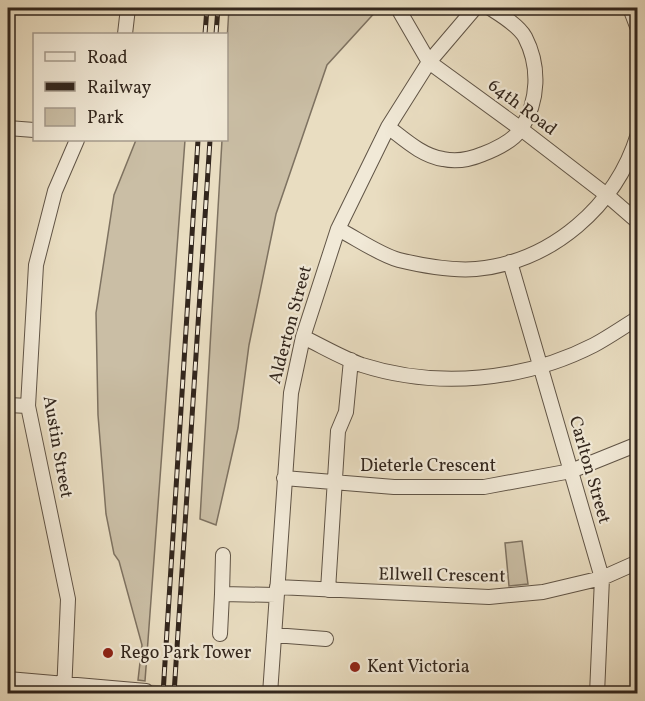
<svg xmlns="http://www.w3.org/2000/svg" width="645" height="701" viewBox="0 0 645 701" font-family="Vollkorn,serif">
<rect width="100%" height="100%" fill="#e9ddc1"/>
<filter id="stains"><feTurbulence type="fractalNoise" baseFrequency=".00333" numOctaves="4"/><feColorMatrix values="0 0 0 0 .2 0 0 0 0 .09 0 0 0 0 .02 0 0 0 .5 -.17"/></filter>
<radialGradient id="worn" r=".72"><stop offset=".6" stop-color="#630" stop-opacity="0"/><stop offset="1" stop-color="#630" stop-opacity=".3"/></radialGradient>
<!-- green -->
<path fill="#cabea5" stroke="#7e7261" stroke-width="1.5" d="M 229,8 L 379,8 L 327,65 L 276,214 L 249,345 L 238,428 L 216,525 L 200,519 L 222,140 L 226,140 L 226,58 Z
M 136,140 L 185,140 L 145,681 L 138,680 L 142,645 L 119,561 L 114,554 L 106,514 L 98,415 L 96,313 L 114,195 Z
M 522,541 L 528,584 L 509,586 L 505,543 Z"/>
<g fill="none" stroke-linecap="round" stroke-linejoin="round">
<!-- minor-tunnel -->
<path stroke="#c4b8a0" stroke-width="14" stroke-dasharray="14 7" stroke-linecap="butt" d="M 146,691 L 175,694"/>
<defs>
<path id="minor" d="M 630,8 L 638,29
M 400,12 L 429,62 L 521,129 L 608,196 L 638,222
M 125,34 L 128,8
M 388,127 C 404,139 422,156 443,159 C 456,162 471,159 483,154 C 496,149 513,141 521,129 C 539,101 540,66 525,37 C 518,25 501,15 490,8
M 8,128 L 34,130
M 338,229 C 356,238 380,255 399,260 C 424,266 450,271 476,269 C 552,262 616,206 638,134
M 510,262 L 602,578 L 597,694
M 303,337 C 322,346 342,358 362,365 C 437,389 524,381 594,345 C 609,337 623,327 638,318
M 8,405 L 28,406
M 284,478 L 394,487 L 484,487 L 571,471 L 638,444
M 223,555 L 222,594 L 276,595
M 277,587 L 489,597 L 543,592 L 602,578 L 638,562
M 328,590 L 338,431 L 346,412 L 351,360
M 220,634 L 222,594
M 274,635 L 326,639
M 8,679 L 146,691
M 64,694 L 68,599 L 28,406 L 36,265 L 55,191 L 77,140
M 270,694 L 291,393 L 303,337 L 338,229 L 388,127 L 429,62 L 475,8"/>
</defs>
<!-- minor casing -->
<use href="#minor" stroke="#605446" stroke-width="16"/>
<!-- minor -->
<use href="#minor" stroke="#f1e9d7" stroke-width="14"/>
<defs>
<path id="rail" d="M 205,34 L 207,8
M 216,34 L 218,8
M 163,694 L 198,140
M 174,694 L 210,140"/>
</defs>
<!-- rail casing -->
<use href="#rail" stroke="#32261d" stroke-width="5"/>
<!-- rail -->
<use href="#rail" stroke="#f1e9d7" stroke-width="3" stroke-dasharray="9" stroke-linecap="butt"/>
</g>
<!-- markers -->
<g fill="#8f2418" stroke="#f1e9d7" stroke-width="2">
<circle cx="108" cy="653" r="6"/>
<circle cx="355" cy="667" r="6"/>
</g>
<g text-anchor="middle" dominant-baseline="central" stroke-width="4.5" stroke-linejoin="round" paint-order="stroke">
<!-- street labels -->
<g font-size="18" fill="#32261d" stroke="#f1e9d7">
<text transform="translate(522 108) rotate(37)">64th Road</text>
<text transform="translate(291 325) rotate(-75)">Alderton Street</text>
<text transform="translate(57 447) rotate(80)">Austin Street</text>
<text x="428" y="466">Dieterle Crescent</text>
<text transform="translate(589 470) rotate(74)">Carlton Street</text>
<text transform="translate(442 576) rotate(1)">Ellwell Crescent</text>
</g>
<!-- poi labels -->
<g font-size="18" fill="#32261d" stroke="#f1e9d7" text-anchor="start">
<text x="120" y="653">Rego Park Tower</text>
<text x="367" y="667">Kent Victoria</text>
</g>
</g>
<!-- margin -->
<rect width="645" height="701" fill="none" stroke="#e9ddc1" stroke-width="30"/>
<rect x="9" y="9" width="627" height="683" fill="none" stroke="#32261d" stroke-width="3"/>
<rect x="15" y="15" width="615" height="671" fill="none" stroke="#32261d" stroke-width="1.5"/>
<!-- legend -->
<rect x="33" y="33" width="195" height="108" fill="#f1e9d7" stroke="#a59b8d" stroke-width="1.5"/>
<rect x="45" y="52" width="30" height="9" fill="#f1e9d7" stroke="#a59b8d" stroke-width="1.5"/>
<text x="87" y="63" font-size="18" fill="#32261d">Road</text>
<rect x="45" y="82" width="30" height="9" fill="#32261d" stroke="#a59b8d" stroke-width="1.5"/>
<text x="87" y="93" font-size="18" fill="#32261d">Railway</text>
<rect x="45" y="108" width="30" height="18" fill="#cabea5" stroke="#a59b8d" stroke-width="1.5"/>
<text x="87" y="123" font-size="18" fill="#32261d">Park</text>
<rect width="100%" height="100%" filter="url(#stains)"/>
<rect width="100%" height="100%" fill="url(#worn)"/>
</svg>
